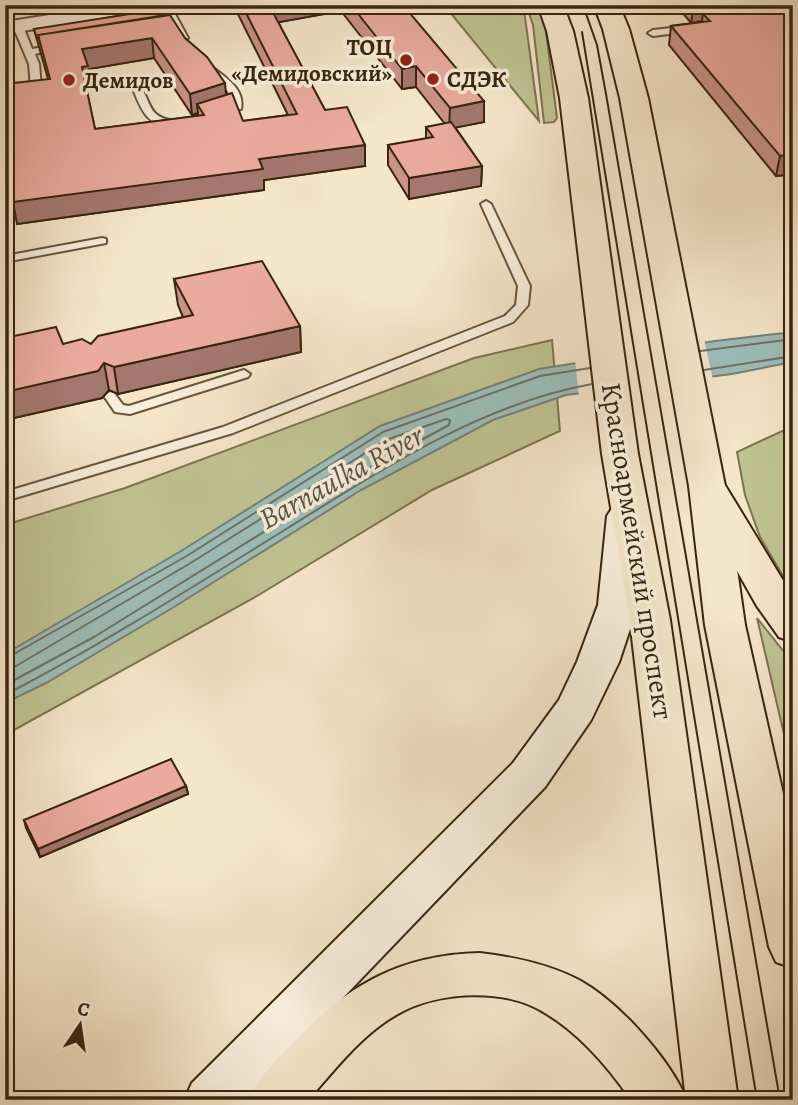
<svg xmlns="http://www.w3.org/2000/svg" width="798" height="1105" viewBox="0 0 798 1105" font-family="Alegreya,serif">
<rect width="100%" height="100%" fill="#f5e5c9"/>
<filter id="stains"><feTurbulence type="fractalNoise" baseFrequency=".00286" numOctaves="4"/><feColorMatrix values="0 0 0 0 .2 0 0 0 0 .09 0 0 0 0 .02 0 0 0 .5 -.17"/></filter>
<radialGradient id="worn" r=".72"><stop offset=".6" stop-color="#630" stop-opacity="0"/><stop offset="1" stop-color="#630" stop-opacity=".3"/></radialGradient>
<!-- green -->
<path fill="#c0c393" stroke="#7c7451" stroke-width="2" d="M 444,5 L 521,5 L 525,17 L 539,121 Z
M 526,5 L 537,5 L 545,24 L 557,118 L 554,122 L 544,123 L 533,25 Z
M 552,340 L 560,431 L 432,490 L 257,596 L 5,735 L 5,525 L 125,488 L 474,358 Z
M 793,426 L 793,593 L 760,537 L 745,495 L 737,452 Z
M 757,618 L 793,663 L 793,773 Z"/>
<!-- water -->
<path fill="#9dbebb" stroke="#758176" stroke-width="2" d="M 793,332 L 793,362 L 732,374 L 566,395 L 493,420 L 361,490 L 174,607 L 46,683 L 5,703 L 5,654 L 181,551 L 380,426 L 539,369 L 715,341 Z"/>
<!-- pier -->
<path fill="#f5e5c9" d="M 704,339 L 713,380 L 579,397 L 575,360 Z"/>
<g fill="none" stroke-linecap="round" stroke-linejoin="round">
<!-- shore -->
<path stroke="#6b7265" stroke-width="2" d="M 700,351 L 793,339
M 704,370 L 793,356
M 5,659 L 185,557 L 383,432 L 540,376 L 590,368
M 5,668 L 16,666 L 189,564 L 386,440 L 446,419 L 450,420 L 449,425 L 351,478 L 94,637 L 5,685
M 5,695 C 101,645 191,588 283,531 C 378,472 480,404 592,384"/>
<defs>
<path id="lane" d="M 161,5 L 170,5 L 188,38 L 186,40 L 180,40 Z
M 18,23 L 23,26 L 32,49 L 59,44 L 64,47 L 35,54 L 39,64 L 41,87 L 33,96 L 5,102 L 5,96 L 27,92 L 31,87 L 29,64 L 13,26 Z
M 690,26 L 693,27 L 693,31 L 653,36 L 648,33 L 653,30 Z
M 206,67 L 212,67 C 226,78 245,89 241,109 L 217,114 L 217,110 L 232,105 C 231,88 218,81 206,71 Z
M 135,87 L 141,87 C 152,106 149,117 174,121 L 174,125 C 148,129 141,109 133,89 Z
M 486,201 L 491,204 L 530,286 L 528,305 L 513,322 L 233,433 L 5,501 L 5,492 L 223,427 L 505,316 L 516,305 L 518,286 L 481,204 Z
M 102,238 L 106,239 L 106,243 L 5,262 L 5,256 Z
M 244,370 L 250,374 L 248,377 L 130,414 L 115,412 L 104,396 L 110,392 L 114,393 L 123,405 L 129,406 Z"/>
<path id="street" d="M 112,5 L 156,5 L 147,10 L 5,34 L 5,22 Z"/>
<path id="secondary" d="M 626,503 L 639,507 L 645,516 L 638,605 L 619,662 L 591,720 L 545,787 L 245,1100 L 184,1100 L 192,1083 L 513,763 L 559,700 L 577,662 L 598,605 L 607,516 L 613,507 Z"/>
<path id="primary" d="M 538,5 L 563,5 L 573,31 L 588,98 L 638,454 L 670,620 L 738,1100 L 686,1100 L 630,620 L 602,454 L 560,98 L 547,31 Z
M 594,5 L 619,5 L 629,29 L 648,98 L 725,486 L 745,625 L 793,838 L 793,968 L 776,962 L 769,947 L 705,625 L 689,486 L 620,98 L 603,29 Z"/>
<path id="highway" d="M 707,474 L 720,477 L 793,597 L 793,642 L 779,637 L 757,606 L 689,486 L 694,477 Z
M 480,953 C 514,957 548,964 579,980 C 619,1002 669,1058 687,1100 L 631,1100 C 609,1068 579,1033 545,1013 C 505,987 436,991 396,1015 C 361,1035 335,1070 308,1100 L 248,1100 C 258,1078 275,1062 291,1045 C 346,986 398,955 480,953 Z"/>
</defs>
<!-- lane casing -->
<use href="#lane" stroke="#68553e" stroke-width="4"/>
<!-- street casing -->
<use href="#street" stroke="#68553e" stroke-width="4"/>
<!-- secondary casing -->
<use href="#secondary" stroke="#39250f" stroke-width="4"/>
<!-- primary casing -->
<use href="#primary" stroke="#39250f" stroke-width="4"/>
<!-- highway casing -->
<use href="#highway" stroke="#39250f" stroke-width="4"/>
<!-- lane -->
<use href="#lane" fill="#f8eedc" fill-rule="evenodd"/>
<!-- street -->
<use href="#street" fill="#f8eedc" fill-rule="evenodd"/>
<!-- secondary -->
<use href="#secondary" fill="#f8eedc" fill-rule="evenodd"/>
<!-- primary -->
<use href="#primary" fill="#f5e5c9" fill-rule="evenodd"/>
<!-- highway -->
<use href="#highway" fill="#f5e5c9" fill-rule="evenodd"/>
<!-- tram -->
<path stroke="#39250f" stroke-width="2" d="M 583,5 L 597,45 L 606,94 L 780,1100
M 582,32 L 757,1100"/>
</g>
<!-- wall -->
<path fill="#c99288" stroke="#39250f" stroke-width="2" fill-rule="evenodd" d="M 235,5 L 403,5 L 484,122 L 455,127 L 482,166 L 481,186 L 409,199 L 388,165 L 388,145 L 426,139 L 426,127 L 445,124 L 416,87 L 402,89 L 341,11 L 278,22 L 325,110 L 365,166 L 264,180 L 264,190 L 17,224 L 48,79 L 34,29 L 158,14 L 166,15 L 185,38 L 226,95 L 243,121 L 288,115 L 235,8 ZM 154,58 L 192,115 L 198,113 L 198,116 L 95,129 L 86,88 L 91,87 L 89,69 Z
M 676,5 L 769,5 L 793,174 L 776,176 L 669,45 L 671,26 L 702,22 L 702,21 L 691,23 Z
M 174,279 L 300,326 L 301,352 L 118,394 L 109,390 L 102,398 L 5,420 L 5,338 L 63,344 L 91,344 L 183,317 L 178,305 Z
M 186,786 L 188,794 L 40,857 L 26,828 L 24,820 Z"/>
<!-- shaded-wall -->
<path fill="#a4776f" stroke="#39250f" stroke-width="2" d="M 268,5 L 341,5 L 341,11 L 269,24 Z
M 730,5 L 769,5 L 768,13 L 703,14 L 702,21 L 691,23 L 693,10 Z
M 152,38 L 154,58 L 89,69 L 91,87 L 85,88 L 82,67 L 82,49 Z
M 416,66 L 416,87 L 402,89 L 402,69 Z
M 225,83 L 227,104 L 197,104 L 198,113 L 192,115 L 190,94 Z
M 484,101 L 484,122 L 449,129 L 450,108 Z
M 365,145 L 365,166 L 264,180 L 264,190 L 17,224 L 13,202 L 259,159 Z
M 793,154 L 793,174 L 776,176 L 780,156 Z
M 482,166 L 481,186 L 409,199 L 409,178 Z
M 300,326 L 301,352 L 118,394 L 114,367 Z
M 104,363 L 109,390 L 102,398 L 5,420 L 5,392 Z
M 186,786 L 188,794 L 40,857 L 38,849 Z"/>
<!-- building -->
<path fill="#eaaa9e" stroke="#39250f" stroke-width="2" d="M 242,5 L 269,5 L 325,110 L 347,107 L 365,145 L 259,159 L 263,169 L 13,202 L 5,156 L 5,84 L 50,79 L 38,35 L 170,15 L 185,38 L 207,57 L 225,83 L 190,94 L 152,38 L 82,49 L 88,66 L 82,67 L 95,129 L 204,115 L 197,104 L 232,93 L 243,121 L 297,114 Z
M 351,5 L 403,5 L 484,101 L 450,108 L 416,66 L 402,69 Z
M 689,5 L 730,5 L 693,10 Z
M 777,5 L 781,5 L 788,12 L 793,11 L 793,154 L 780,156 L 671,26 L 710,21 L 703,14 Z
M 155,10 L 158,14 L 164,13 L 166,15 L 38,35 L 39,38 L 37,39 L 34,29 Z
M 451,122 L 482,166 L 409,178 L 388,145 L 433,137 L 426,127 Z
M 262,261 L 300,326 L 114,367 L 104,363 L 98,371 L 5,392 L 5,338 L 56,327 L 63,344 L 82,339 L 91,344 L 98,336 L 193,315 L 174,279 Z
M 171,759 L 186,786 L 38,849 L 24,820 Z"/>
<!-- markers -->
<g fill="#8f2418" stroke="#f8eedc" stroke-width="2.5">
<circle cx="406" cy="60" r="7"/>
<circle cx="433" cy="79" r="7"/>
<circle cx="69" cy="80" r="7"/>
</g>
<g text-anchor="middle" dominant-baseline="central" stroke-width="7" stroke-linejoin="round" paint-order="stroke">
<!-- far-poi labels -->
<g font-size="23" font-weight="bold" fill="#39250f" stroke="#f8eedc" text-anchor="start">
<text x="392" y="47" text-anchor="end">ТОЦ<tspan x="392" dy="26">«Демидовский»</tspan></text>
<text x="447" y="79">СДЭК</text>
<text x="83" y="80">Демидов</text>
</g>
<!-- street labels -->
<g font-size="28" fill="#39250f" stroke="#f8eedc">
<text transform="translate(637 551) rotate(81)">Красноармейский проспект</text>
</g>
<!-- water labels -->
<g font-size="30" font-style="italic" fill="#575343" stroke="#f8eedc">
<text transform="translate(341 477) rotate(-29)">Barnaulka River</text>
</g>
</g>
<!-- margin -->
<rect width="798" height="1105" fill="none" stroke="#f5e5c9" stroke-width="28"/>
<rect x="7" y="7" width="784" height="1091" fill="none" stroke="#39250f" stroke-width="3.5"/>
<rect x="14" y="14" width="770" height="1077" fill="none" stroke="#39250f" stroke-width="2"/>
<!-- north arrow -->
<g transform="translate(80 1025) rotate(13)" stroke="#f8eedc" stroke-width="5" paint-order="stroke">
<path d="M0-5L12 26L0 18L-12 26Z" fill="#39250f"/>
<text y="-10" font-size="19" font-weight="bold" text-anchor="middle" fill="#39250f">С</text>
</g>
<rect width="100%" height="100%" filter="url(#stains)"/>
<rect width="100%" height="100%" fill="url(#worn)"/>
</svg>
